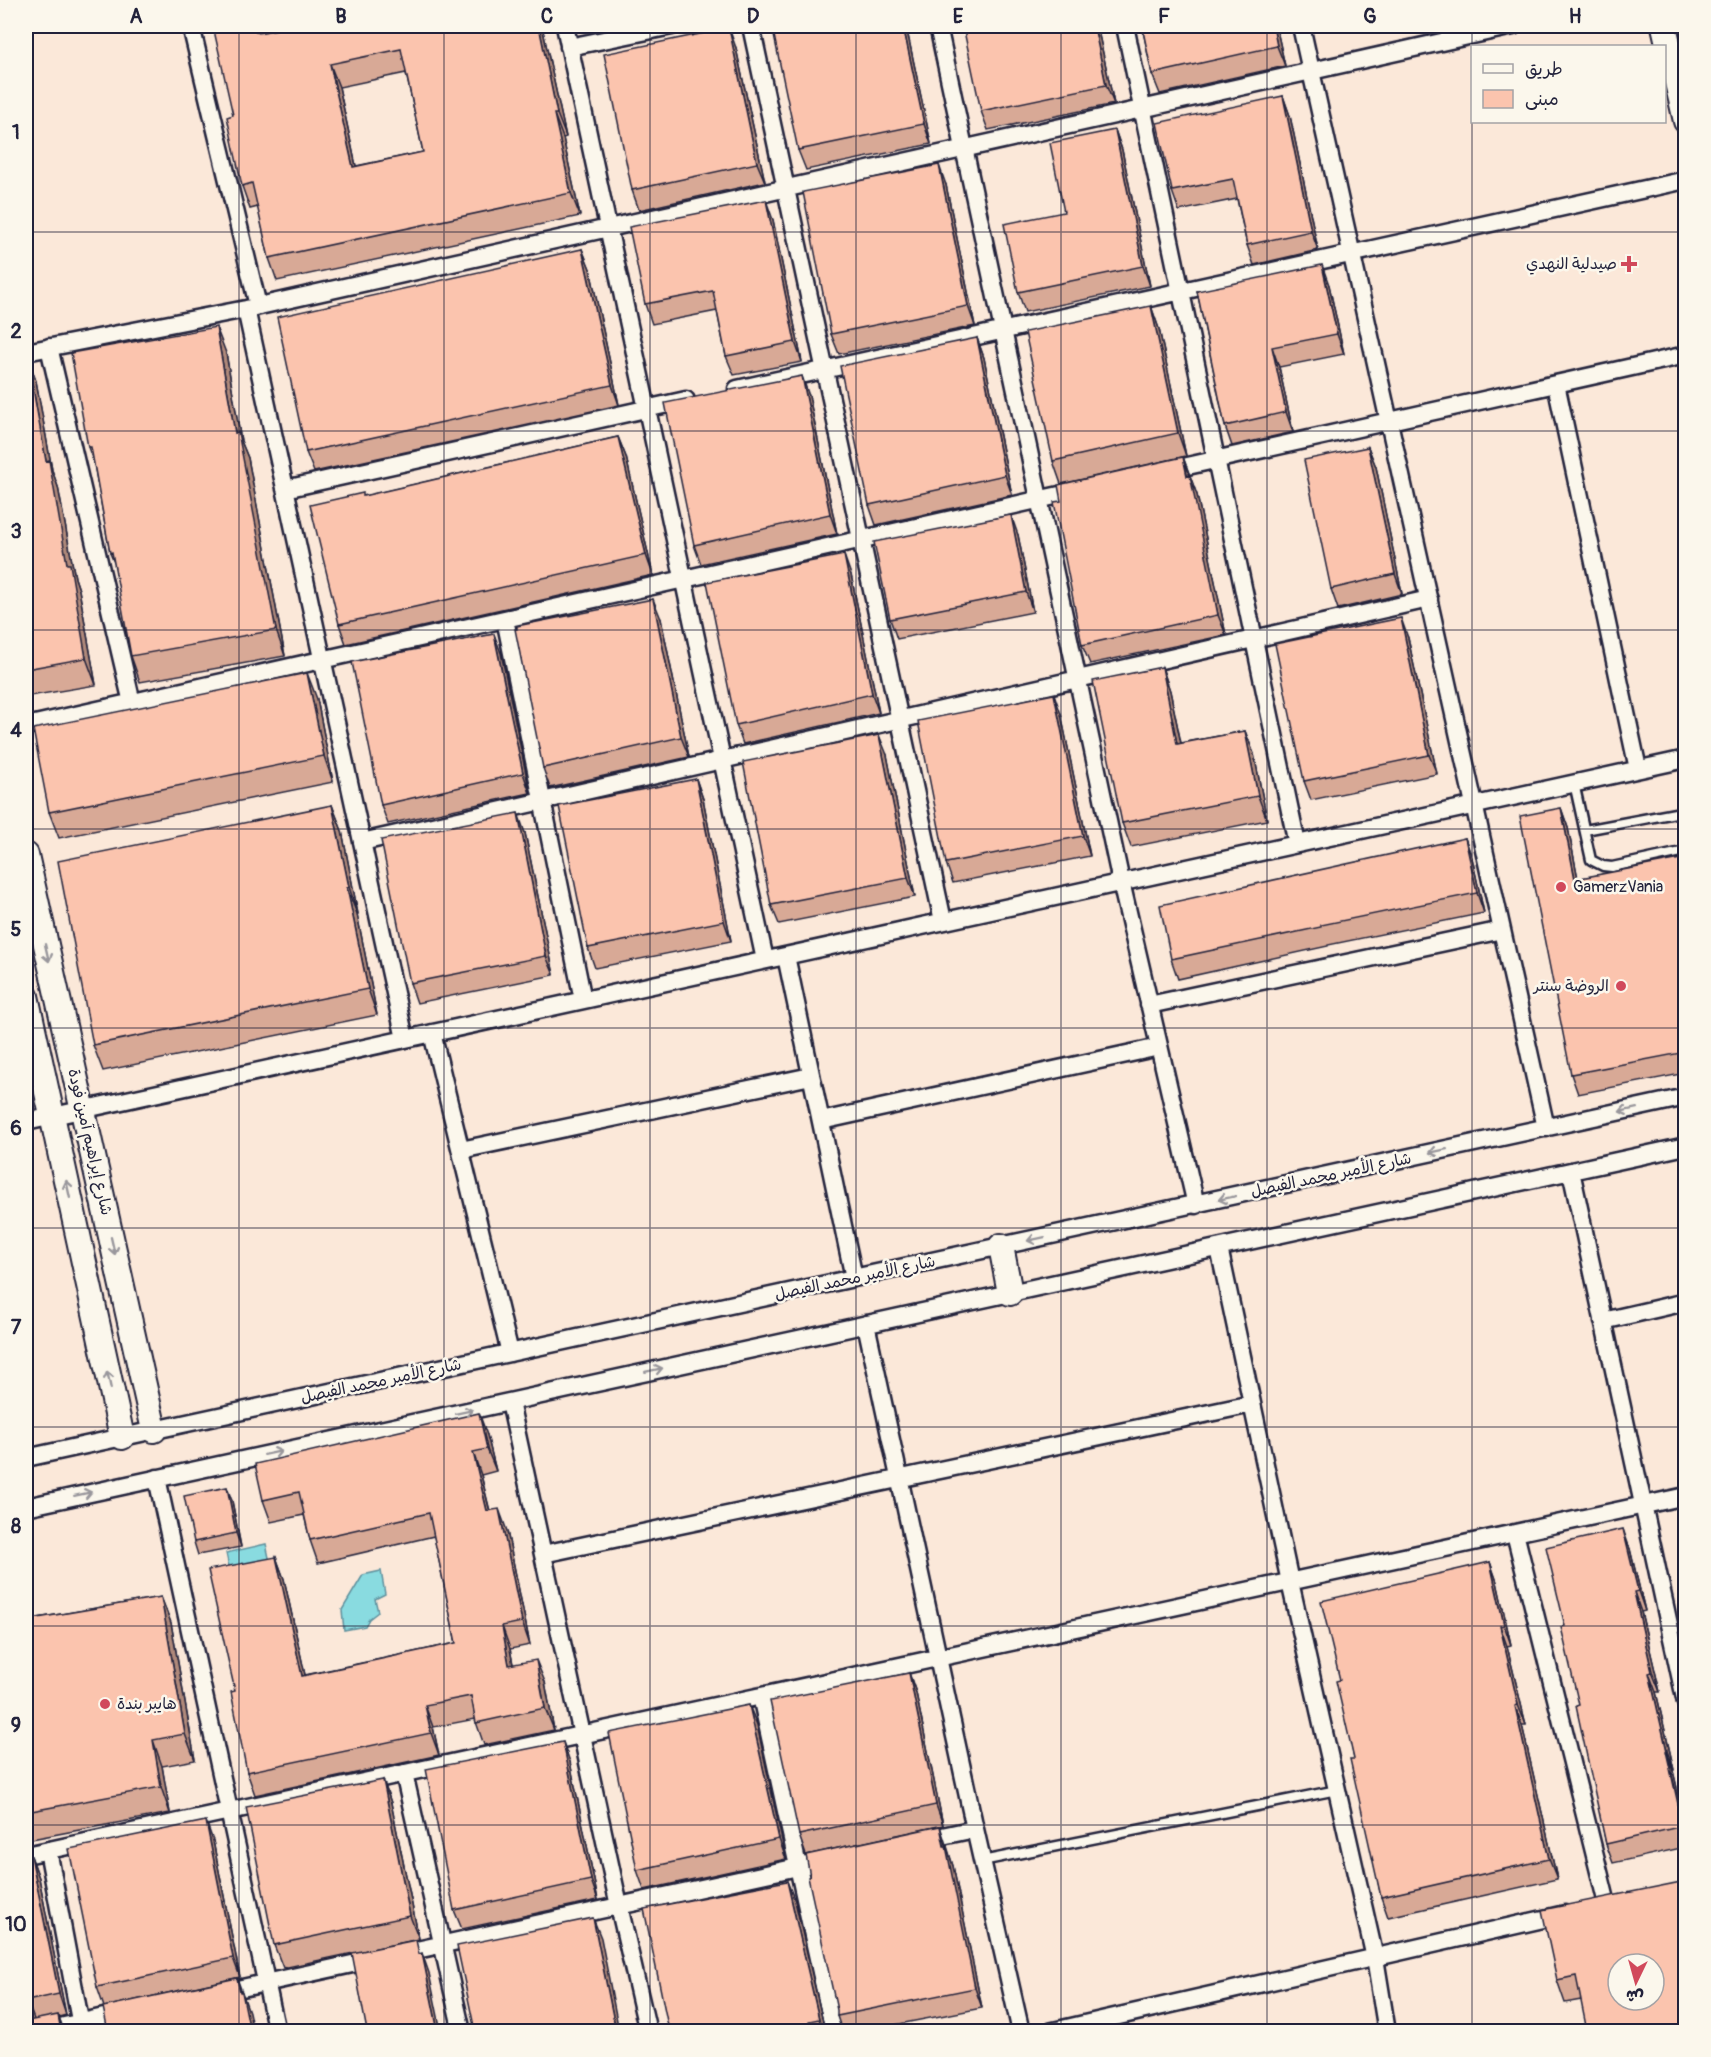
<svg xmlns="http://www.w3.org/2000/svg" width="1711" height="2057" viewBox="0 0 1711 2057" font-family="Pangolin,'Playpen Sans Arabic',sans-serif">
<rect width="100%" height="100%" fill="#fbe8d9"/>
<filter id="ink" filterUnits="userSpaceOnUse"><feTurbulence type="fractalNoise" baseFrequency=".0167" numOctaves="2"/><feDisplacementMap in="SourceGraphic" scale="12" xChannelSelector="R" yChannelSelector="G"/><feConvolveMatrix kernelMatrix="1 2 1 2 8 2 1 2 1" color-interpolation-filters="sRGB"/></filter>
<g filter="url(#ink)">
<!-- water -->
<path fill="#89dbe0" stroke="#60919e" stroke-width="1.5" d="M 266,1544 L 271,1567 L 231,1576 L 226,1553 Z
M 381,1571 L 385,1594 L 375,1599 L 378,1612 L 369,1619 L 365,1626 L 344,1630 L 342,1610 L 363,1575 Z"/>
<g fill="none" stroke-linecap="round" stroke-linejoin="round">
<defs>
<path id="lane" d="M 1574,783 L 1591,860 L 1603,866 L 1612,867 L 1686,851
M 1585,830 L 1686,811
M 982,1861 L 1337,1790"/>
<path id="street" d="M 191,26 L 258,306
M 565,26 L 765,960
M 751,26 L 943,921
M 938,26 L 1121,882 L 1196,1205
M 1125,26 L 1297,844
M 1301,26 L 1546,1128
M 569,47 L 672,26
M 246,309 L 405,1039
M 49,347 L 132,703
M 26,352 L 246,309 L 1513,26
M 1556,384 L 1638,769
M 737,389 L 1686,180
M 1165,471 L 1686,355
M 285,489 L 686,400
M 505,619 L 583,1000
M 26,726 L 1082,490
M 362,842 L 1429,599
M 786,956 L 854,1278
M 1149,1005 L 1502,930
M 432,1033 L 510,1353
M 821,1121 L 1159,1047
M 26,1122 L 1686,759
M 461,1150 L 811,1076
M 1571,1171 L 1686,1703
M 1219,1248 L 1290,1582 L 1375,1958 L 1387,2032
M 1603,1321 L 1686,1302
M 866,1324 L 975,1829 L 1021,2032
M 510,1402 L 619,1906 L 648,2032
M 26,1458 L 1686,1097
M 157,1478 L 277,2032
M 26,1507 L 1686,1146
M 1515,1533 L 1607,1904
M 543,1554 L 1252,1404
M 761,1696 L 834,2032
M 404,1773 L 462,2032
M 923,1840 L 975,1829
M 48,1850 L 82,2031
M 26,1855 L 1686,1496
M 219,1993 L 830,1860
M 38,2032 L 126,2012
M 1049,2032 L 1565,1914"/>
<path id="secondary" d="M 1664,26 L 1686,121
M 26,855 L 154,1430
M 26,996 L 122,1437
M 1001,1246 L 1010,1293"/>
</defs>
<!-- lane casing -->
<use href="#lane" stroke="#22223b" stroke-width="13"/>
<!-- street casing -->
<use href="#street" stroke="#22223b" stroke-width="21"/>
<!-- secondary casing -->
<use href="#secondary" stroke="#22223b" stroke-width="28"/>
<!-- lane -->
<use href="#lane" stroke="#fbf7ec" stroke-width="8"/>
<!-- street -->
<use href="#street" stroke="#fbf7ec" stroke-width="16"/>
<!-- secondary -->
<use href="#secondary" stroke="#fbf7ec" stroke-width="24"/>
</g>
<!-- wall -->
<path fill="#d8a996" stroke="#22223b" stroke-width="1.5" fill-rule="evenodd" d="M 542,26 L 566,137 L 563,138 L 580,216 L 277,281 L 269,258 L 258,207 L 250,209 L 242,186 L 233,115 L 259,33 ZM 406,73 L 423,152 L 356,166 L 339,87 Z
M 594,26 L 625,26 L 596,31 Z
M 906,26 L 931,144 L 806,170 L 798,150 Z
M 1097,26 L 1114,104 L 988,130 L 981,111 Z
M 1142,26 L 1276,26 L 1285,66 L 1160,94 L 1152,74 Z
M 736,48 L 765,182 L 639,210 L 632,190 Z
M 1283,96 L 1290,116 L 1318,250 L 1254,265 L 1247,245 L 1237,199 L 1179,211 L 1172,191 Z
M 1115,130 L 1122,150 L 1150,286 L 1025,312 L 1018,292 L 1064,212 Z
M 946,185 L 975,326 L 839,354 L 831,334 Z
M 773,220 L 802,362 L 734,375 L 726,356 L 717,311 L 652,324 L 645,304 Z
M 582,249 L 590,269 L 619,405 L 314,472 L 306,452 Z
M 1329,285 L 1344,354 L 1279,367 L 1293,432 L 1232,446 L 1225,426 L 1197,291 Z
M 1151,306 L 1159,329 L 1186,456 L 1061,484 L 1053,461 Z
M 977,338 L 984,358 L 1012,495 L 876,525 L 869,505 Z
M 226,353 L 241,441 L 248,458 L 285,656 L 140,682 L 131,656 L 115,565 L 110,553 L 94,464 L 88,447 Z
M 26,355 L 36,381 L 52,470 L 58,487 L 75,578 L 79,590 L 96,685 L 30,696 L 26,684 Z
M 809,396 L 837,534 L 701,564 L 694,545 Z
M 618,437 L 626,457 L 653,575 L 346,644 L 339,624 L 364,496 Z
M 1368,447 L 1376,467 L 1402,594 L 1338,609 L 1331,589 Z
M 1183,457 L 1197,495 L 1226,635 L 1090,664 L 1082,645 L 1061,501 Z
M 1018,535 L 1033,612 L 897,639 L 890,619 Z
M 851,575 L 879,713 L 743,744 L 736,725 Z
M 661,619 L 689,757 L 550,788 L 543,768 Z
M 1408,638 L 1437,774 L 1311,800 L 1304,781 Z
M 501,653 L 530,793 L 388,824 L 381,805 Z
M 1162,667 L 1170,691 L 1181,743 L 1245,731 L 1254,754 L 1267,820 L 1131,847 L 1122,823 Z
M 317,699 L 333,782 L 59,838 L 49,812 Z
M 1061,714 L 1090,856 L 953,883 L 946,863 Z
M 887,755 L 915,897 L 779,924 L 771,905 Z
M 696,779 L 703,799 L 731,941 L 595,968 L 588,948 Z
M 332,805 L 342,831 L 358,914 L 357,914 L 377,1015 L 103,1071 L 93,1045 Z
M 1561,808 L 1568,828 L 1578,879 L 1686,858 L 1686,1073 L 1578,1094 L 1571,1074 Z
M 525,833 L 554,975 L 417,1003 L 410,983 Z
M 1465,838 L 1472,858 L 1484,913 L 1328,945 L 1328,946 L 1178,979 L 1171,959 Z
M 487,1435 L 496,1471 L 481,1475 L 490,1511 L 507,1531 L 530,1645 L 510,1649 L 513,1664 L 545,1682 L 554,1730 L 484,1745 L 475,1719 L 433,1727 L 439,1755 L 255,1795 L 247,1772 L 235,1691 L 276,1557 L 284,1579 L 305,1675 L 456,1643 L 434,1536 L 318,1563 L 310,1540 L 304,1515 L 271,1522 L 263,1500 Z
M 232,1501 L 241,1547 L 198,1555 L 194,1542 Z
M 1630,1549 L 1645,1611 L 1641,1612 L 1660,1692 L 1656,1692 L 1674,1770 L 1673,1771 L 1686,1825 L 1686,1847 L 1613,1863 L 1606,1844 L 1579,1705 L 1565,1626 Z
M 1490,1562 L 1497,1582 L 1511,1645 L 1507,1646 L 1526,1725 L 1522,1725 L 1557,1879 L 1388,1917 L 1381,1897 L 1354,1759 L 1340,1680 Z
M 161,1597 L 171,1623 L 195,1760 L 162,1766 L 170,1813 L 26,1840 L 26,1620 Z
M 909,1673 L 916,1693 L 943,1825 L 806,1855 L 799,1835 Z
M 757,1725 L 786,1859 L 644,1890 L 637,1870 Z
M 570,1762 L 598,1900 L 462,1929 L 454,1910 Z
M 383,1780 L 391,1803 L 419,1939 L 283,1968 L 274,1945 Z
M 213,1841 L 240,1977 L 104,2007 L 97,1987 Z
M 947,1846 L 953,1866 L 982,2008 L 863,2031 L 842,2031 L 837,2016 Z
M 31,1856 L 39,1878 L 66,2015 L 59,2017 L 64,2031 L 26,2031 Z
M 1686,1881 L 1581,2000 L 1565,2003 L 1557,1980 Z
M 795,1901 L 825,2031 L 669,2031 Z"/>
<!-- shaded-wall -->
<path fill="#b0897a" stroke="#22223b" stroke-width="1.5" d="M 539,26 L 542,26 L 566,137 L 557,114 Z
M 903,26 L 906,26 L 931,144 L 924,124 Z
M 1094,26 L 1097,26 L 1114,104 L 1106,85 Z
M 1273,26 L 1276,26 L 1285,66 L 1277,46 Z
M 729,28 L 736,48 L 765,182 L 757,163 Z
M 330,64 L 339,87 L 361,190 L 353,167 Z
M 1283,96 L 1290,116 L 1318,250 L 1311,231 Z
M 554,114 L 563,138 L 580,216 L 571,193 Z
M 1115,130 L 1122,150 L 1150,286 L 1143,266 Z
M 939,165 L 946,185 L 975,326 L 968,306 Z
M 766,200 L 773,220 L 802,362 L 795,342 Z
M 582,249 L 590,269 L 619,405 L 612,385 Z
M 1322,265 L 1329,285 L 1344,354 L 1337,334 Z
M 1151,306 L 1159,329 L 1186,456 L 1178,433 Z
M 216,327 L 226,353 L 241,441 L 248,458 L 285,656 L 276,630 L 235,433 Z
M 977,338 L 984,358 L 1012,495 L 1005,475 Z
M 1272,347 L 1279,367 L 1293,432 L 1286,412 Z
M 27,355 L 36,381 L 52,470 L 58,487 L 75,578 L 79,590 L 96,685 L 86,658 L 46,461 Z
M 802,376 L 809,396 L 837,534 L 830,514 Z
M 618,437 L 626,457 L 653,575 L 646,555 Z
M 1368,447 L 1376,467 L 1402,594 L 1395,574 Z
M 1183,457 L 1197,495 L 1226,635 L 1218,615 Z
M 1011,515 L 1018,535 L 1033,612 L 1026,592 Z
M 844,555 L 851,575 L 879,713 L 872,694 Z
M 653,599 L 661,619 L 689,757 L 681,737 Z
M 1401,618 L 1408,638 L 1437,774 L 1429,755 Z
M 494,634 L 501,653 L 530,793 L 523,773 Z
M 1162,667 L 1170,691 L 1186,768 L 1177,744 Z
M 307,673 L 317,699 L 333,782 L 324,756 Z
M 1054,694 L 1061,714 L 1090,856 L 1083,836 Z
M 1245,731 L 1254,754 L 1267,820 L 1258,796 Z
M 879,735 L 887,755 L 915,897 L 908,878 Z
M 696,779 L 703,799 L 731,941 L 724,921 Z
M 332,805 L 342,831 L 358,914 L 349,887 Z
M 1561,808 L 1568,828 L 1582,899 L 1575,879 Z
M 518,813 L 525,833 L 554,975 L 546,956 Z
M 1465,838 L 1472,858 L 1484,913 L 1477,893 Z
M 347,888 L 357,914 L 377,1015 L 368,989 Z
M 479,1413 L 487,1435 L 496,1471 L 487,1449 Z
M 473,1452 L 481,1475 L 495,1533 L 487,1511 Z
M 227,1487 L 232,1501 L 241,1547 L 236,1533 Z
M 499,1509 L 507,1531 L 530,1645 L 522,1622 Z
M 1623,1529 L 1630,1549 L 1645,1611 L 1638,1591 Z
M 276,1557 L 284,1579 L 310,1698 L 302,1676 Z
M 1490,1562 L 1497,1582 L 1511,1645 L 1504,1625 Z
M 1634,1592 L 1641,1612 L 1660,1692 L 1652,1672 Z
M 161,1597 L 171,1623 L 195,1760 L 185,1734 Z
M 502,1626 L 510,1649 L 517,1687 L 509,1665 Z
M 1500,1626 L 1507,1646 L 1526,1725 L 1518,1705 Z
M 536,1660 L 545,1682 L 554,1730 L 545,1708 Z
M 909,1673 L 916,1693 L 943,1825 L 936,1805 Z
M 1649,1673 L 1656,1692 L 1674,1770 L 1667,1751 Z
M 425,1705 L 433,1727 L 439,1755 L 431,1733 Z
M 749,1705 L 757,1725 L 786,1859 L 779,1839 Z
M 1515,1706 L 1522,1725 L 1557,1879 L 1549,1859 Z
M 153,1740 L 162,1766 L 170,1813 L 161,1787 Z
M 563,1742 L 570,1762 L 598,1900 L 591,1880 Z
M 1666,1751 L 1673,1771 L 1686,1825 L 1686,1832 Z
M 383,1780 L 391,1803 L 419,1939 L 410,1916 Z
M 206,1821 L 213,1841 L 240,1977 L 233,1958 Z
M 940,1826 L 953,1866 L 982,2008 L 975,1988 Z
M 31,1856 L 39,1878 L 66,2015 L 59,1994 Z
M 787,1881 L 795,1901 L 825,2031 L 824,2031 L 819,2019 Z
M 593,1918 L 601,1938 L 619,2031 L 616,2031 Z
M 422,1953 L 429,1973 L 441,2031 L 438,2031 Z
M 237,1978 L 249,2012 L 253,2031 L 250,2031 Z
M 27,2001 L 35,2022 L 26,2028 L 26,2002 Z
M 58,2015 L 64,2031 L 61,2031 Z"/>
<!-- building -->
<path fill="#fbc4ae" stroke="#22223b" stroke-width="1.5" fill-rule="evenodd" d="M 213,26 L 246,26 L 259,33 L 293,26 L 539,26 L 557,114 L 554,114 L 571,193 L 269,258 L 252,183 L 242,186 L 227,117 L 233,115 ZM 401,49 L 423,152 L 353,167 L 330,64 Z
M 772,26 L 903,26 L 924,124 L 798,150 Z
M 963,26 L 1094,26 L 1106,85 L 981,111 Z
M 1142,26 L 1273,26 L 1277,46 L 1152,74 Z
M 729,28 L 757,163 L 632,190 L 604,54 Z
M 1283,96 L 1311,231 L 1247,245 L 1233,179 L 1172,191 L 1157,123 Z
M 1115,130 L 1143,266 L 1018,292 L 1004,224 L 1064,212 L 1050,143 Z
M 939,165 L 968,306 L 831,334 L 803,192 Z
M 766,200 L 795,342 L 726,356 L 713,291 L 645,304 L 629,227 Z
M 582,249 L 612,385 L 306,452 L 277,317 Z
M 1322,265 L 1337,334 L 1272,347 L 1286,412 L 1225,426 L 1197,291 Z
M 1151,306 L 1178,433 L 1053,461 L 1025,332 Z
M 216,327 L 235,433 L 238,432 L 276,630 L 131,656 L 112,552 L 110,553 L 91,447 L 88,447 L 71,353 Z
M 977,338 L 1005,475 L 869,505 L 840,366 Z
M 26,355 L 27,355 L 46,461 L 49,460 L 67,564 L 70,564 L 86,658 L 26,669 Z
M 802,376 L 830,514 L 694,545 L 665,403 Z
M 618,437 L 646,555 L 339,624 L 310,505 L 363,493 L 363,496 Z
M 1368,447 L 1395,574 L 1331,589 L 1304,460 Z
M 1183,457 L 1187,476 L 1190,475 L 1218,615 L 1082,645 L 1054,502 L 1061,501 L 1058,485 Z
M 1011,515 L 1026,592 L 890,619 L 874,542 Z
M 844,555 L 872,694 L 736,725 L 707,582 Z
M 653,599 L 681,737 L 543,768 L 515,629 L 517,629 L 517,626 Z
M 1401,618 L 1429,755 L 1304,781 L 1275,644 Z
M 494,634 L 523,773 L 381,805 L 352,662 Z
M 1162,667 L 1177,744 L 1245,731 L 1258,796 L 1122,823 L 1093,681 Z
M 307,673 L 324,756 L 49,812 L 33,729 Z
M 1054,694 L 1083,836 L 946,863 L 918,721 Z
M 879,735 L 908,878 L 771,905 L 743,762 Z
M 696,779 L 724,921 L 588,948 L 559,806 Z
M 332,805 L 349,887 L 347,888 L 368,989 L 93,1045 L 58,861 Z
M 1561,808 L 1575,879 L 1686,858 L 1686,1052 L 1571,1074 L 1520,816 Z
M 518,813 L 546,956 L 410,983 L 381,840 Z
M 1465,838 L 1477,893 L 1321,925 L 1321,927 L 1171,959 L 1160,905 Z
M 479,1413 L 487,1449 L 473,1452 L 487,1511 L 499,1509 L 522,1622 L 502,1626 L 509,1665 L 536,1660 L 545,1708 L 476,1723 L 471,1696 L 425,1705 L 431,1733 L 247,1772 L 231,1692 L 235,1691 L 208,1570 L 276,1557 L 302,1676 L 456,1643 L 429,1513 L 310,1540 L 299,1492 L 263,1500 L 255,1464 Z
M 227,1487 L 236,1533 L 194,1542 L 184,1496 Z
M 1623,1529 L 1638,1591 L 1634,1592 L 1652,1672 L 1649,1673 L 1667,1751 L 1666,1751 L 1683,1826 L 1606,1844 L 1576,1706 L 1579,1705 L 1561,1627 L 1565,1626 L 1546,1547 Z
M 1490,1562 L 1504,1625 L 1500,1626 L 1518,1705 L 1515,1706 L 1549,1859 L 1381,1897 L 1350,1759 L 1354,1759 L 1336,1681 L 1340,1680 L 1321,1601 Z
M 161,1597 L 185,1734 L 153,1740 L 161,1787 L 26,1812 L 26,1620 Z
M 909,1673 L 936,1805 L 799,1835 L 770,1701 Z
M 749,1705 L 779,1839 L 637,1870 L 609,1733 Z
M 563,1742 L 591,1880 L 454,1910 L 426,1769 Z
M 383,1780 L 410,1916 L 274,1945 L 246,1807 Z
M 206,1821 L 233,1958 L 97,1987 L 69,1849 Z
M 940,1826 L 944,1846 L 946,1846 L 975,1988 L 837,2016 L 837,2010 L 808,1877 L 810,1876 L 806,1855 Z
M 31,1856 L 59,1994 L 27,2001 L 26,2002 L 26,1857 Z
M 787,1881 L 819,2019 L 809,2021 L 809,2025 L 774,2031 L 669,2031 L 644,1909 Z
M 1686,1881 L 1686,2031 L 1587,2031 L 1576,1976 L 1557,1980 L 1542,1910 ZM 1618,1964 L 1654,1964 L 1654,2000 L 1618,2000 Z
M 593,1918 L 616,2031 L 475,2031 L 457,1946 Z
M 416,1940 L 419,1954 L 422,1953 L 438,2031 L 367,2031 L 352,1953 Z
M 237,1978 L 240,1992 L 242,1992 L 250,2031 L 108,2031 L 103,2007 Z
M 58,2015 L 61,2031 L 26,2031 L 26,2019 L 28,2021 Z"/>
<!-- one-way arrows -->
<defs><path id="oneway-shaft" d="M-6 0H5M1.5-3L5.5 0L1.5 3" fill="none" stroke-width="1.6" stroke-linecap="round" stroke-linejoin="round" transform="scale(1.5)"/></defs>
<g stroke="#99979c">
<use href="#oneway-shaft" transform="translate(47 953) rotate(77)"/>
<use href="#oneway-shaft" transform="translate(1628 1110) rotate(168)"/>
<use href="#oneway-shaft" transform="translate(1438 1151) rotate(168)"/>
<use href="#oneway-shaft" transform="translate(68 1189) rotate(-102)"/>
<use href="#oneway-shaft" transform="translate(1227 1198) rotate(168)"/>
<use href="#oneway-shaft" transform="translate(1036 1239) rotate(168)"/>
<use href="#oneway-shaft" transform="translate(113 1246) rotate(77)"/>
<use href="#oneway-shaft" transform="translate(654 1370) rotate(-12)"/>
<use href="#oneway-shaft" transform="translate(109 1380) rotate(-102)"/>
<use href="#oneway-shaft" transform="translate(464 1412) rotate(-12)"/>
<use href="#oneway-shaft" transform="translate(273 1453) rotate(-12)"/>
<use href="#oneway-shaft" transform="translate(83 1494) rotate(-12)"/>
</g>
</g>
<!-- grid -->
<path fill="none" stroke="#22223b" stroke-width="1.5" stroke-opacity="0.55" d="M 239,26 L 239,2032M 444,26 L 444,2032M 650,26 L 650,2032M 856,26 L 856,2032M 1061,26 L 1061,2032M 1267,26 L 1267,2032M 1472,26 L 1472,2032M 26,232 L 1686,232M 26,431 L 1686,431M 26,630 L 1686,630M 26,829 L 1686,829M 26,1028 L 1686,1028M 26,1228 L 1686,1228M 26,1427 L 1686,1427M 26,1626 L 1686,1626M 26,1825 L 1686,1825"/>
<!-- markers -->
<g fill="#d1495b" stroke="#fbf7ec" stroke-width="2">
<path d="M1626 255h6v6h6v6h-6v6h-6v-6h-6v-6h6z"/>
<circle cx="1561" cy="887" r="6"/>
<circle cx="1621" cy="986" r="6"/>
<circle cx="105" cy="1704" r="6"/>
</g>
<g text-anchor="middle" dominant-baseline="central" stroke-width="5" stroke-linejoin="round" paint-order="stroke">
<!-- poi labels -->
<g font-size="16" fill="#22223b" stroke="#fbf7ec" text-anchor="end">
<text x="1617" y="264">صيدلية النهدي</text>
<text x="1573" y="887" text-anchor="start">GamerzVania</text>
<text x="1609" y="986">الروضة سنتر</text>
<text x="117" y="1704" text-anchor="start">هايبر بندة</text>
</g>
<!-- street labels -->
<g font-size="16" fill="#22223b" stroke="#fbf7ec">
<text transform="translate(90 1142) rotate(77)">شارع إبراهيم آمين فودة</text>
<text transform="translate(1331 1175) rotate(-12)">شارع الأمير محمد الفيصل</text>
<text transform="translate(855 1278) rotate(-12)">شارع الأمير محمد الفيصل</text>
<text transform="translate(381 1381) rotate(-12)">شارع الأمير محمد الفيصل</text>
</g>
</g>
<!-- margin -->
<rect width="1711" height="2057" fill="none" stroke="#fbf7ec" stroke-width="66"/>
<!-- legend -->
<rect x="1471" y="45" width="195" height="78" fill="#fbf7ec" stroke="#a4a2a5" stroke-width="1.5"/>
<rect x="1483" y="64" width="30" height="9" fill="#fbf7ec" stroke="#a4a2a5" stroke-width="1.5"/>
<text x="1525" y="75" font-size="18" fill="#22223b">طريق</text>
<rect x="1483" y="90" width="30" height="18" fill="#fbc4ae" stroke="#a4a2a5" stroke-width="1.5"/>
<text x="1525" y="105" font-size="18" fill="#22223b">مبنى</text>
<!-- north arrow -->
<g transform="translate(1636 1982) rotate(185)"><circle r="28" fill="#fbf7ec" stroke="#a4a2a5" stroke-width="1.5"/>
<path d="M0-4.5L10 22L0 15L-10 22Z" fill="#d1495b"/>
<text y="-9" font-size="16" font-weight="bold" text-anchor="middle" fill="#22223b">ش</text>
</g>
<rect x="33" y="33" width="1645" height="1991" fill="none" stroke="#22223b" stroke-width="2"/>
<g font-size="20" text-anchor="middle" font-weight="bold" fill="#22223b">
<text x="136" y="23">A</text>
<text x="341" y="23">B</text>
<text x="547" y="23">C</text>
<text x="753" y="23">D</text>
<text x="958" y="23">E</text>
<text x="1164" y="23">F</text>
<text x="1370" y="23">G</text>
<text x="1575" y="23">H</text>
<text x="16" y="139">1</text>
<text x="16" y="338">2</text>
<text x="16" y="538">3</text>
<text x="16" y="737">4</text>
<text x="16" y="936">5</text>
<text x="16" y="1135">6</text>
<text x="16" y="1334">7</text>
<text x="16" y="1533">8</text>
<text x="16" y="1732">9</text>
<text x="16" y="1931">10</text>
</g>
</svg>
